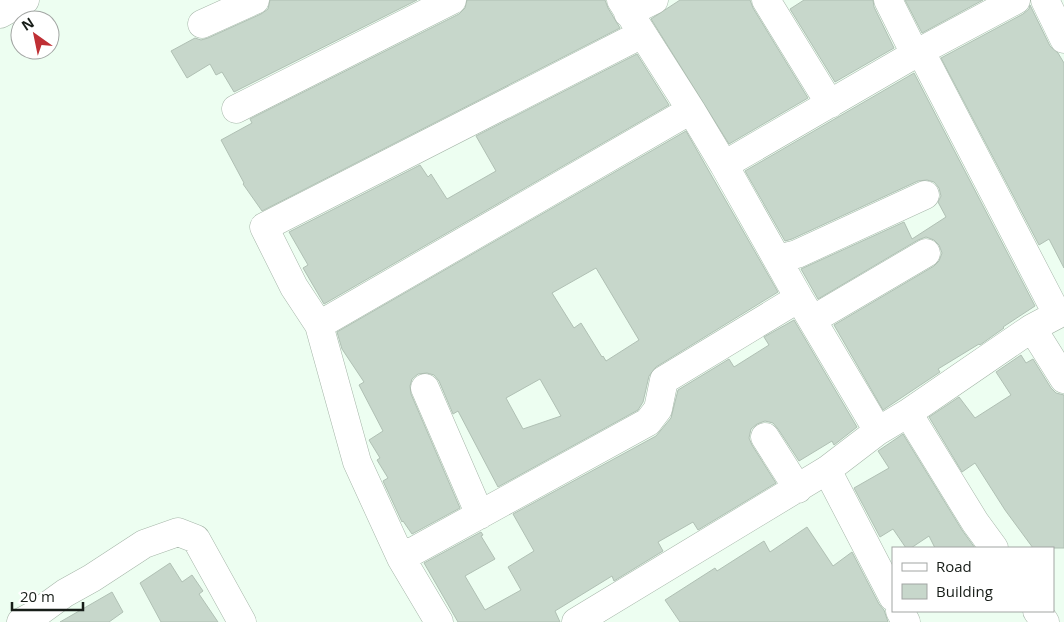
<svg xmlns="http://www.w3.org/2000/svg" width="1064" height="622" viewBox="0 0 1064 622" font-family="'Open Sans',sans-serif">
<rect width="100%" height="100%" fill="#edfef1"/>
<!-- building -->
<path fill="#c7d7cb" stroke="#b0c0b4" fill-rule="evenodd" d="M 270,0 L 417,0 L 234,92 L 222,72 L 216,75 L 210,64 L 187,78 L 171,51 L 195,38 L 201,40 L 208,38 L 261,14 L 268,9 Z
M 467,0 L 605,0 L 608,8 L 620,28 L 262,211 L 243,184 L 244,183 L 221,140 L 252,123 L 250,119 L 459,14 L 465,8 Z
M 680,0 L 750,0 L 753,8 L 808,98 L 729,144 L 651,19 Z
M 804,0 L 873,0 L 874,7 L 894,48 L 835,82 L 790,9 Z
M 905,0 L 983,0 L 922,33 Z
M 1030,5 L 1050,46 L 1058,53 L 1064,63 L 1064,268 L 1049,239 L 1039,245 L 941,58 L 1023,14 L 1029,9 Z
M 637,54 L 669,105 L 324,304 L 303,268 L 308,265 L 289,232 L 420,165 L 428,177 L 431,174 L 447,199 L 496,171 L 476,136 Z
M 914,73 L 1035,306 L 1003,327 L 1004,328 L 980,345 L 979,344 L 938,369 L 940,372 L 883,410 L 834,325 L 934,266 L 939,261 L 942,253 L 939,245 L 934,240 L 926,237 L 918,240 L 818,299 L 801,269 L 904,222 L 912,239 L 946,217 L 938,202 L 941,196 L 939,188 L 934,182 L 927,180 L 918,181 L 792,239 L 785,241 L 745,171 Z
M 686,131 L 778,292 L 656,367 L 649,376 L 643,402 L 638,410 L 498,487 L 458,411 L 453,414 L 439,381 L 434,375 L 427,373 L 418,374 L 412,379 L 410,386 L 411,394 L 460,508 L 412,534 L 403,521 L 402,522 L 383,481 L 388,478 L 377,460 L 380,458 L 369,440 L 383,431 L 359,385 L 364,382 L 342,349 L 337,332 ZM 596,268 L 639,340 L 606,361 L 603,356 L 602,357 L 581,323 L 574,328 L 552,293 ZM 540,379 L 561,416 L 523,429 L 506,398 Z
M 794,320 L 857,427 L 834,445 L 832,441 L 799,461 L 778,429 L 773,423 L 765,421 L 757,424 L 751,429 L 749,438 L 752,445 L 776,483 L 698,530 L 693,522 L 658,542 L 663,551 L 614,581 L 612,576 L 555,611 L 560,622 L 458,622 L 424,563 L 481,532 L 483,535 L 481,536 L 495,559 L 465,576 L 485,610 L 521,590 L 508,567 L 534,551 L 513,514 L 656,436 L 671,418 L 678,390 L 729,359 L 734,367 L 769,345 L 764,337 Z
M 1021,355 L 1026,363 L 1033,359 L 1051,388 L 1056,393 L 1064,395 L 1064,548 L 1033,548 L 1005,510 L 975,463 L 962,472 L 929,417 L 959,397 L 975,418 L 1011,395 L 996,372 Z
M 903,434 L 962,530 L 975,548 L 935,548 L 929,536 L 911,548 L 906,548 L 893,529 L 880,537 L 854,488 L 889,468 L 878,451 Z
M 807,527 L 833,566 L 852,552 L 879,604 L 884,610 L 888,622 L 680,622 L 665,600 L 715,568 L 717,571 L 764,541 L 770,552 Z
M 170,563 L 182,582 L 192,575 L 203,591 L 199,594 L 218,622 L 161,622 L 140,583 Z
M 112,592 L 123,612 L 109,622 L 60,622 Z"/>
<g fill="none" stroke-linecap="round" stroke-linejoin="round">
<defs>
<path id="street" d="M 621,0 L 691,110 L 724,165 L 799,298 L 878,431
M 766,0 L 830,104
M 888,0 L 915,54
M 1045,0 L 1064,39
M 628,13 L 654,0
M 0,14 L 25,0
M 202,24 L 255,0
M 921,52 L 1057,314
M 236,109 L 452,0
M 724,165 L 915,54 L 1016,0
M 777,259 L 797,254 L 925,195
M 812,320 L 926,253
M 319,325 L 691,110
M 1032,328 L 1064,379
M 425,388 L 480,515
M 908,413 L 975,522 L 994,548
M 765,437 L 798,489
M 827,470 L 893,597
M 401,558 L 648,422 L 658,409 L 664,380 L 799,298
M 900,611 L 906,622
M 1037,611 L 1045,622
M 21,622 L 36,614 L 65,593 L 92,578 L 144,544 L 178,532 L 196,539 L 242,622
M 439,622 L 401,558 L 357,462 L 319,325 L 294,287 L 264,227 L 642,34
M 576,622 L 827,470 L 878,431 L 908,413 L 1032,328 L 1064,311"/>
</defs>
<!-- street casing -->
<use href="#street" stroke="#a6b6a9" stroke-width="29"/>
<!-- street -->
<use href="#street" stroke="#fff" stroke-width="28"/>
</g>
<!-- legend -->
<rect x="892" y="547" width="162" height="65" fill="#ffffff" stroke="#a2a5a3"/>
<rect x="902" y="563" width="25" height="8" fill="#ffffff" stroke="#a2a5a3"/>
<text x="936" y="572" font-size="15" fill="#171d18">Road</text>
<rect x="902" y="584" width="25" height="15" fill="#c7d7cb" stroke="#a2a5a3"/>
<text x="936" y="597" font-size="15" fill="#171d18">Building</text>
<!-- north arrow -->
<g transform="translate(35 35) rotate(327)"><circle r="24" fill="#ffffff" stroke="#a2a5a3"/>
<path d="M0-4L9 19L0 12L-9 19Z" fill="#bf2f34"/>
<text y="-8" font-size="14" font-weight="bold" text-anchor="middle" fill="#171d18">N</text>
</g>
<!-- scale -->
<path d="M12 602v8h71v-8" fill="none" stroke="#171d18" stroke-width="2.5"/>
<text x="20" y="602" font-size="15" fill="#171d18" stroke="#ffffff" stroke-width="4" paint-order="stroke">20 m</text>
</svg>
